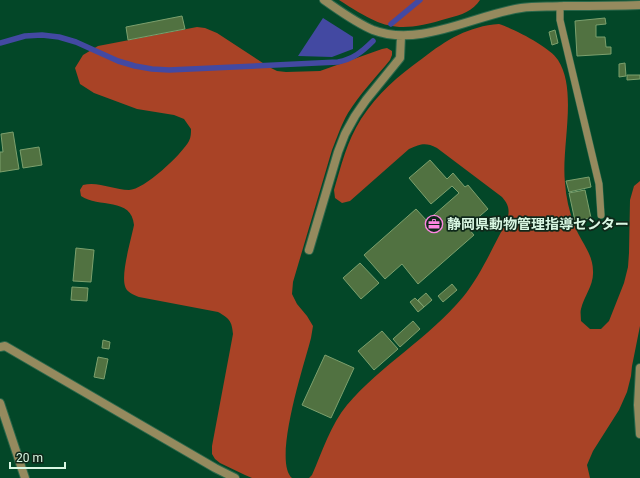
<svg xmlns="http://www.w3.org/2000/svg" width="640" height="478" viewBox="0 0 640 478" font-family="Roboto,'Noto Sans JP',sans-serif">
<rect width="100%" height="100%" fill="#034728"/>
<!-- forest -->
<path fill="#a94326" d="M 339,0 L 480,0 C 473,11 461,15 449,18 C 396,34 384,29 339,0 Z
M 499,24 C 514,29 550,47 558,60 C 578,91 561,147 565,183 C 566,197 569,211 574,224 C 580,241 593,253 593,271 C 594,285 584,296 581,309 C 580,312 581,317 581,321 L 590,329 L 601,329 L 609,321 L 624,283 L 628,267 L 629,253 L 630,200 L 634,186 L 640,181 L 640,326 L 632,366 L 631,376 L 627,392 L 619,410 L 593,451 L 587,465 L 590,478 L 309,478 L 312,475 C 322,452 331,424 347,405 C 381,365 429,338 463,297 C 481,275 493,246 507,221 C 510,210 509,205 502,197 L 437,148 C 425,142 421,144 409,149 L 350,201 L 342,203 L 335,198 L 334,190 C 341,166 347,141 361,119 C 378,93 398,76 423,58 C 446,40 469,26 499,24 Z
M 197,27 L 205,28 L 217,33 L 269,67 L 277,71 L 286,72 L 320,71 L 382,49 L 387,48 L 392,51 L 392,55 L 390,60 C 376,77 360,94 348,113 C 341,125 337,138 332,150 L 293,282 L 292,294 L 297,304 L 307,316 L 313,326 L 311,338 C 305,362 272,461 292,478 L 252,478 L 245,475 L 220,463 L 215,459 L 212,454 L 212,446 L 233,334 C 232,321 229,318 218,312 L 139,297 C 134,295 126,292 125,286 C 121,273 131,240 134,225 C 132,197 98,208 81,196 L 80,190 L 83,185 C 98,181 114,190 129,190 C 144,190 182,154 189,141 C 191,137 191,133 191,129 L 184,119 L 174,115 L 137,109 L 94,93 L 80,84 L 75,68 L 83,55 L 98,46 Z"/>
<!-- water -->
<path fill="#4349a2" d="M 323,18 L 353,37 L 353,49 L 332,57 L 298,56 Z"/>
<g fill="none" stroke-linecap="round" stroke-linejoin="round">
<!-- stream -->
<path stroke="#4349a2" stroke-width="5.5" d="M 391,24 L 420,0
M 0,43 L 25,36 L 42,35 L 59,37 L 76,42 L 118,61 L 135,66 L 152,69 L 169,70 L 338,62 C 353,59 362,52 373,41"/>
</g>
<!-- building -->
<path fill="#517241" stroke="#7ca06d" d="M 182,16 L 185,29 L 128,40 L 126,27 Z
M 605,18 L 606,24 L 596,25 L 596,37 L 605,37 L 606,47 L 611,47 L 611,54 L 577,56 L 575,21 Z
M 555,30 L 558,43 L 552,45 L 549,32 Z
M 625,63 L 626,76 L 619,77 L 619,64 Z
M 627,75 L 640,75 L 640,79 L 627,80 Z
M 13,132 L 19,169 L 0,172 L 0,152 L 3,152 L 1,134 Z
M 39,147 L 42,165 L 23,168 L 20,150 Z
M 430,160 L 447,179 L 453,173 L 465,187 L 468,185 L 488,209 L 467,227 L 474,235 L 418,284 L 402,264 L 385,279 L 364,255 L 416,209 L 427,221 L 459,193 L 452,186 L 431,204 L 409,178 Z
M 589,177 L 591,187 L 569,192 L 566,181 Z
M 585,190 L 591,218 L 575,221 L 569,193 Z
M 76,248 L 94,250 L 91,282 L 73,281 Z
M 360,263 L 379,283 L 361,299 L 343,278 Z
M 452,284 L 457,290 L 443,302 L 438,296 Z
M 72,287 L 88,288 L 87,301 L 71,300 Z
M 426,293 L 432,300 L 424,307 L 418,300 Z
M 415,298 L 424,307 L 418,312 L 410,302 Z
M 413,321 L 420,329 L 400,347 L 393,339 Z
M 382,331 L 398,349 L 374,370 L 358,351 Z
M 103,340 L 110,342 L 109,349 L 102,348 Z
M 325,355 L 354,368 L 331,418 L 302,405 Z
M 98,357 L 108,359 L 104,379 L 94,377 Z"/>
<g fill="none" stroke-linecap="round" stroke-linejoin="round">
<defs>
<path id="service" d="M 560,6 L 560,20 L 599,184 L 601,215"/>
<path id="minor" d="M 324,0 C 340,11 356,23 373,30 C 420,48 474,15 521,8 C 535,6 550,7 564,6 C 589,6 615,6 640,5
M 309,250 L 338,152 L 345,134 L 355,116 L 366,100 L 400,58 L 401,36
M 0,347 L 5,346 L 215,468 L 235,478
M 640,368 L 638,405 L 640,434"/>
<path id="tertiary" d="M 0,403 L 25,478"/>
</defs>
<!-- service casing -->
<use href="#service" stroke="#2a674a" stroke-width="8"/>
<!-- minor casing -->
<use href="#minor" stroke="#2a674a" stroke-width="10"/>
<!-- tertiary casing -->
<use href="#tertiary" stroke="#2a674a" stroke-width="10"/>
<!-- service -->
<use href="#service" stroke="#958a5e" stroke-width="7"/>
<!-- minor -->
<use href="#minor" stroke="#958a5e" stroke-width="8"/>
<!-- tertiary -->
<use href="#tertiary" stroke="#958a5e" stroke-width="8"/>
</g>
<!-- icons -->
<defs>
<symbol id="office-ring" viewBox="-11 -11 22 22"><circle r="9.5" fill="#0f281a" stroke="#fd86e2" stroke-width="1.5"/><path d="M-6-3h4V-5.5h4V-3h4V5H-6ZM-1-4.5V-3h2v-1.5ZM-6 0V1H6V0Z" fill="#fd86e2"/></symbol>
</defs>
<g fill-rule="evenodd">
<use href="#office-ring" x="424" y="214" width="20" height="20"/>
</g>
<g text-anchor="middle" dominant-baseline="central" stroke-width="3.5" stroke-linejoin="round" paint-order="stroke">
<!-- poi labels -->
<g font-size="14" font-weight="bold" fill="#d9f7e3" stroke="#0f281a" text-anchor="start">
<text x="447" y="224">静岡県動物管理指導センター</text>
</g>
</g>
<!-- scale -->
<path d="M10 462v6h55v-6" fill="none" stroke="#d9f7e3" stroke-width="2"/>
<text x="16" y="462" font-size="12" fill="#d9f7e3" stroke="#0f281a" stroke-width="3" paint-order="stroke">20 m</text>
</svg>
